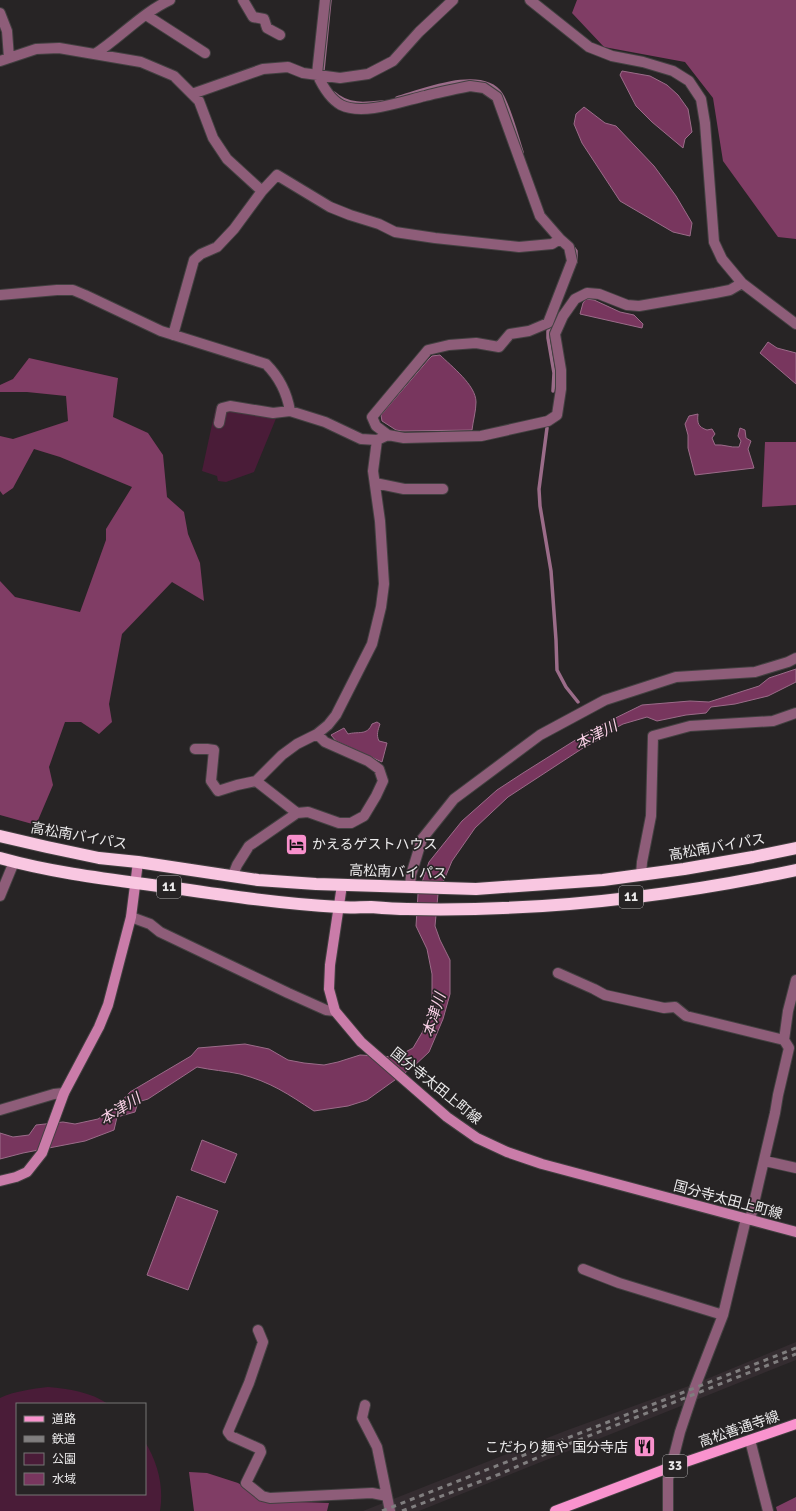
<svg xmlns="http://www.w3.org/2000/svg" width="796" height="1511" viewBox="0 0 796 1511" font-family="Signika,'Noto Sans JP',sans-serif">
<rect width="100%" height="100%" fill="#272425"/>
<!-- built -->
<path fill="#342c30" d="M 796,1342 L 796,1360 L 419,1511 L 363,1511 L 565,1431 L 697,1383 Z"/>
<!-- green -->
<path fill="#4a1c38" d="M 216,406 L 277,416 L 254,472 L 226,482 L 218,481 L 217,476 L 202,471 Z
M 48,1387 C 69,1389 91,1392 108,1404 L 17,1404 L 17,1494 L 145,1494 L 145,1442 C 158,1463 164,1487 160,1511 L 0,1511 L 0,1398 C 15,1391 32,1389 48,1387 Z"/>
<!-- forest -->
<path fill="#803d65" d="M 577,0 L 796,0 L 796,239 L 778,237 L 723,161 L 713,98 L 685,62 L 604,47 L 572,13 Z
M 29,358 L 118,378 L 113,417 L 148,433 L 163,455 L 167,497 L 184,512 L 188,534 L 200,563 L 204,601 L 172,582 L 122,634 L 109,704 L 112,722 L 99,734 L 81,722 L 65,722 L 49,767 L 53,785 L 36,825 L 0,815 L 0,581 L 15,597 L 80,612 L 106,540 L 106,529 L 132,487 L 60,457 L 34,449 L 13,488 L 3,495 L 0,491 L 0,436 L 13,439 L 68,421 L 66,396 L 27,392 L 0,392 L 0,385 L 13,379 Z
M 765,442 L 796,442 L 796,505 L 762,507 Z
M 189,1472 L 207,1473 L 238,1483 L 266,1501 L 329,1503 L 327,1511 L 194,1511 Z
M 796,1497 L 796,1511 L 777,1511 L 776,1507 Z"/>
<!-- water -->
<path fill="#78365e" stroke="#9b6c89" d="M 622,71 L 650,76 L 667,85 L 678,95 L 688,109 L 692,132 L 685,139 L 683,148 L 652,122 L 636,106 L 620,75 Z
M 584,107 L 605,123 L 616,126 L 654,166 L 676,196 L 692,223 L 690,236 L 673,232 L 620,201 L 582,143 L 574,124 L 576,114 Z
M 586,299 L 594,300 L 620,312 L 634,315 L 643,324 L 642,328 L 580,314 L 583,303 Z
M 768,342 L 777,348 L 796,353 L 796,384 L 760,353 Z
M 440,355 C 451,366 476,385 476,402 C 476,411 473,421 472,430 L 402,431 L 396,430 L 382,421 L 381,415 L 429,359 L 432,356 Z
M 698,414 C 697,423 698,427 707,430 L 712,429 L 715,434 L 712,438 L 715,445 C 724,444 730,448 739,447 L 741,441 L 738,436 L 740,428 L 745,430 L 746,438 L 751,441 L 748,449 L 754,468 L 695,475 L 688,448 L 688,435 L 685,424 L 689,416 Z
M 796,669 L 796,682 L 768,696 L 735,704 L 711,707 L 706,713 L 686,715 L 657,721 L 647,717 L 623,724 L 610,731 L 607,735 L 583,748 L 508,797 L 475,828 L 452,861 L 438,894 L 435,926 L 440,940 L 450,960 L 450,994 L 443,1019 L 429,1052 L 413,1067 L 367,1100 L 348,1106 L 314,1111 C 288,1094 271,1082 240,1074 C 226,1071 211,1070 197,1067 L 148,1099 L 138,1102 L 135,1112 L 117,1117 L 114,1130 L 85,1141 L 23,1153 L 0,1159 L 0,1133 L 13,1137 L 29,1135 L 36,1125 L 63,1122 L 75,1124 L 98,1119 L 115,1108 L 130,1092 L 191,1056 L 198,1048 L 245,1044 L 269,1049 L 288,1060 L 304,1063 L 324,1065 L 338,1062 L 360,1055 L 396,1057 L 413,1048 L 423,1031 L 432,1004 L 432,974 L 427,949 L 416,926 L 418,894 L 429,862 L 462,821 L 497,790 L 523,773 L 593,729 L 642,705 L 690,701 L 709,702 L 759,686 L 769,678 Z
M 377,722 L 380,724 C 378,730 376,735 379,741 L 387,743 L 382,762 L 336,741 L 331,735 L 344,728 L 348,734 C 358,731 367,736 372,724 Z
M 202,1140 L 237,1154 L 225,1183 L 191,1170 Z
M 177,1196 L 218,1211 L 188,1290 L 147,1275 Z"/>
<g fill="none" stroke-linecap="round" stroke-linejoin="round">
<!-- stream -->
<path stroke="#9b6c89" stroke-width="3.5" d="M 323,70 L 330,0
M 334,93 C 348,106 365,104 383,102
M 397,98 C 422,91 482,66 501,94 C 509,106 517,137 522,152
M 573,247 L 576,251 L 576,262
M 553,391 L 554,373 L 548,338 L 548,331 L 555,318
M 547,428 L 539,489 L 540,506 L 551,571 L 556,640 L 557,670 L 566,687 L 578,702"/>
<defs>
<path id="street" d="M 243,0 L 253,17 L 264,19 L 267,28 L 280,35
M 325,0 L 317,74 C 322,85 330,99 341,105 C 363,116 403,101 425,96 C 440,92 455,89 470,86 L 484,88 L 497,97 L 540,216 L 560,239 L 569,247 L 572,261 L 548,323 L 529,331 L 510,334 L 499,347 L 476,343 L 449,345 L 428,350 L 372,417 L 376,426 L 388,435
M 530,0 L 589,47 L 612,56 L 643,62 L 673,71 L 689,81 L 701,99 L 705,123 L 714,242 L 722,259 L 742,283 L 796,324
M 0,13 L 7,31 L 9,58
M 146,15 L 205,53
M 95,54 C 121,37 142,13 170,0
M 0,61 L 36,49 L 59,48 L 141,62 L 174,76 L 199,101 L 213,138 L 227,159 L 262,191
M 192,94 L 263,69 L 288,67 L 303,73 L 340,78 L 368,74 L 393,61 L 419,32 L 453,0
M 0,295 L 57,290 L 73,290 L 85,295 L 161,331 L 266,364 C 279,377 287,393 290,411 L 325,422 L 361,439 L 377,440 L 388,435 L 404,438 L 481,436 L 548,421 L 557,415 L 561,389 L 561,370 L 555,334 L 563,316 L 575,299 L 587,293 L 599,294 L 627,305 L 639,306 L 715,293 L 730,290 L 742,283
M 173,335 L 194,260 L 201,254 L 217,247 L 234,229 L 262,191 L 277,175 L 330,207 L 350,215 L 379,224 L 395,232 L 435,238 L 519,247 L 552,244 L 560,239
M 219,423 L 222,408 L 230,406 L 273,413 L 290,411
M 375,483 L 404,489 L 443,489
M 195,749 L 207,749 L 214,750 L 211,781 L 218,791 L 237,785 L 256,781 L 282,755 L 297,744 L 317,734 L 328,725 L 336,715 L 372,644 L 381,607 L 384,584 L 380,521 L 373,471 L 377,440
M 256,781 L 297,813
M 233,875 L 237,865 L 249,846 L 297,813 L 308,812 L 339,823 L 351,823 L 364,816 L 376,796 L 383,781 L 379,769 L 368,761 L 325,742 L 317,734
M 641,875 L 642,862 L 651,816 L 653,736 L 690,726 L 773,721 L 796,713
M 410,887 L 411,875 L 422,839 L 454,799 L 540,735 L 605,700 L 676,677 L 755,672 L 788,662 L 796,658
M 0,896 L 14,862
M 131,917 L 150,924 L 160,932 L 288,993 L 326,1010 L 335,1011
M 558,973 L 594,989 L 605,995 L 664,1008 L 675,1007 L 686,1016 L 784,1040
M 0,1110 L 54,1094 L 64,1093
M 765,1161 L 796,1168
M 750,1220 L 775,1113 L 778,1095 L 789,1048 L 784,1040 L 788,1011 L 796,980
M 583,1269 L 619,1283 L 723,1315
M 258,1330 L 263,1342 L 249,1383 L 228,1432 L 231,1436 L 260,1449 L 261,1452 L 246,1483 L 262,1496 L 270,1498 L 372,1493 L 387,1496
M 365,1405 L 362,1418 L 377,1447 L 390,1511
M 750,1440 L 768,1511
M 668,1511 L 668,1479 L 680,1432 L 695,1387 L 723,1315 L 746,1219"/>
<path id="secondary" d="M 342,885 L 330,965 L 329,989 L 335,1011 L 361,1042 L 447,1117 L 477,1138 L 507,1152 L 542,1164 L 796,1232
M 0,1181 L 16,1177 L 27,1172 L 42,1153 L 64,1093 L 99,1027 L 108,1005 L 131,917 L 138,862"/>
<path id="primary" d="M 555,1511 L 671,1467 L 796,1424"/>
<path id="highway" d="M 0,836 L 47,847 L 99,858 L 138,862 L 258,880 L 316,884 L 476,889 L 603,880 L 684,869 L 753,857 L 796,848
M 0,858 C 57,874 116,880 175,888 C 229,896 284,904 339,907 C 350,908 360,907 371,907 C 383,908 395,909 407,909 C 537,912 669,897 796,870"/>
</defs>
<!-- street casing -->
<use href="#street" stroke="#434041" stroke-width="12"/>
<!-- secondary casing -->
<use href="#secondary" stroke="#434041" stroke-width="12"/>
<!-- primary casing -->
<use href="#primary" stroke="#434041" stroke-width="12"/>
<!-- highway casing -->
<use href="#highway" stroke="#434041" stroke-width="14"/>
<!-- street -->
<use href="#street" stroke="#8e5d79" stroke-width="10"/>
<!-- secondary -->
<use href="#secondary" stroke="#ca7ca9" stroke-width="10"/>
<!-- primary -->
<use href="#primary" stroke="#f993ce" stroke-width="10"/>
<!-- highway -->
<use href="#highway" stroke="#f9c7e1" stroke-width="12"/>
<!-- rail -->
<path stroke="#807e7f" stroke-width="3" stroke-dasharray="5 5" stroke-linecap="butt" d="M 382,1511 L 796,1348
M 402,1511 L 500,1474 L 571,1443 L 796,1354"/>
</g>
<!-- icons -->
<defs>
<symbol id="hotel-square" viewBox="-11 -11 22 22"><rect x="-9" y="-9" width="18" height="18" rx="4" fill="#f890cc" stroke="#272425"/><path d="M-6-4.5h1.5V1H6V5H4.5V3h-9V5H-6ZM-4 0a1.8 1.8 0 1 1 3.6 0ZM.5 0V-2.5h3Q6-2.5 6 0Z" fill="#111"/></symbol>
<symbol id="restaurant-square" viewBox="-11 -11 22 22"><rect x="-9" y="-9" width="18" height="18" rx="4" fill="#f890cc" stroke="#272425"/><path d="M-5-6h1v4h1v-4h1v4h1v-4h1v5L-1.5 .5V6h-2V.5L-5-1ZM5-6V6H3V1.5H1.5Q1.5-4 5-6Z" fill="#111"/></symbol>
</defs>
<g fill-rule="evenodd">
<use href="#hotel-square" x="284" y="832" width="25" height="25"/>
<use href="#restaurant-square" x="632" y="1434" width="25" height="25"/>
</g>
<g text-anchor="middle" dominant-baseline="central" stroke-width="3.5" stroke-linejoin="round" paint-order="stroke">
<!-- shield labels -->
<g fill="#272425" stroke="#b1afb0" stroke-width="1">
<rect x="157" y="876" width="24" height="22" rx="3"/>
<rect x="619" y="886" width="24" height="22" rx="3"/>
<rect x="663" y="1455" width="24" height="22" rx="3"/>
</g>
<g font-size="13" font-weight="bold" fill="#ecebec">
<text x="169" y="887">11</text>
<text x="631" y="897">11</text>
<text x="675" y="1466">33</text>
</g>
<!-- street labels -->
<g font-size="14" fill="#ecebec" stroke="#272425">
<text transform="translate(79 836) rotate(10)">高松南バイパス</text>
<text transform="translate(717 847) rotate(-10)">高松南バイパス</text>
<text transform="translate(398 872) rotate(2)">高松南バイパス</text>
<text transform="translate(436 1086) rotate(39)">国分寺太田上町線</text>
<text transform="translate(728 1200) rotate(15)">国分寺太田上町線</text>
<text transform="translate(739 1429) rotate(-19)">高松善通寺線</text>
</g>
<!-- poi labels -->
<g font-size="14" fill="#ecebec" stroke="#272425" text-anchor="start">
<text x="312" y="844">かえるゲストハウス</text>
<text x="628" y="1447" text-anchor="end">こだわり麺や 国分寺店</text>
</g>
<!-- water labels -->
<g font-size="15" font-style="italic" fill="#f9d0e6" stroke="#272425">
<text transform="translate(596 735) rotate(-27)">本津川</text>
<text transform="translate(434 1015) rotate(-73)">本津川</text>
<text transform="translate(120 1109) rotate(-32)">本津川</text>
</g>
</g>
<!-- legend -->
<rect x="16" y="1403" width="130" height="92" fill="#272425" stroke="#767475"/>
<rect x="24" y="1416" width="20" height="6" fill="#f993ce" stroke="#767475"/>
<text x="52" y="1423" font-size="12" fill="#ecebec">道路</text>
<rect x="24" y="1436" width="20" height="6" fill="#807e7f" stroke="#767475"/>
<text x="52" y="1443" font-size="12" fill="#ecebec">鉄道</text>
<rect x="24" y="1453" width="20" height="12" fill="#4a1c38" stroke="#767475"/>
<text x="52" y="1463" font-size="12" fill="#ecebec">公園</text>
<rect x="24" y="1473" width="20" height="12" fill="#78365e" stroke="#767475"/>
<text x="52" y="1483" font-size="12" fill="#ecebec">水域</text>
</svg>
